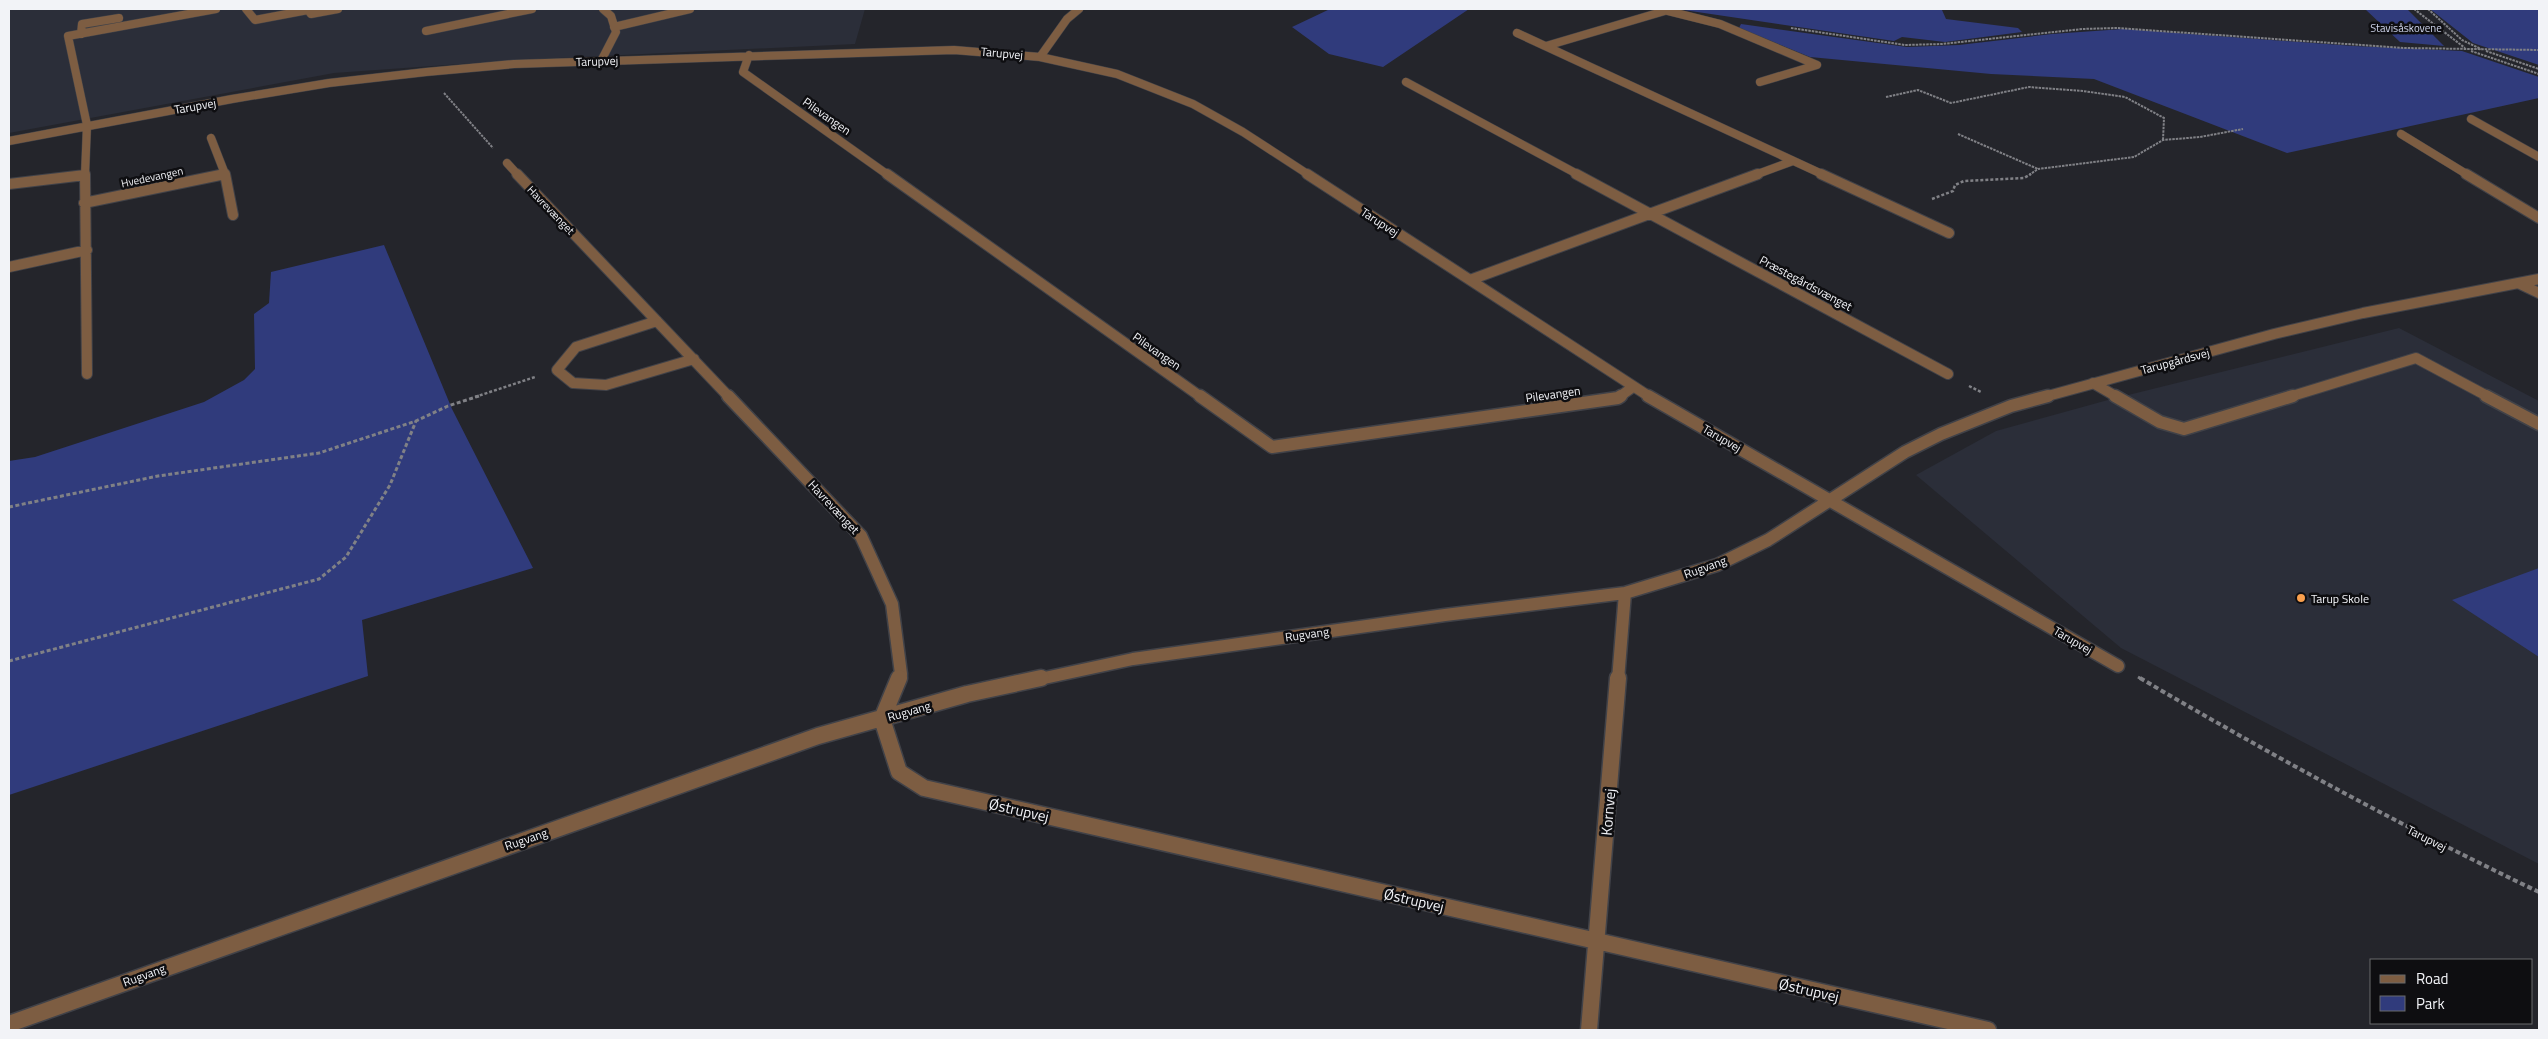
<svg xmlns="http://www.w3.org/2000/svg" width="2548" height="1039" viewBox="0 0 2548 1039" font-family="'Titillium Web',sans-serif">
<rect width="100%" height="100%" fill="#24252b"/>
<!-- built -->
<path fill="#2b2e39" d="M 9,9 L 865,9 L 855,44 L 517,60 L 334,73 L 9,133 Z
M 2399,328 L 2539,401 L 2539,864 L 2121,648 L 1916,475 L 1996,431 L 2108,400 Z"/>
<!-- green -->
<path fill="#303b7c" d="M 1330,9 L 1469,9 L 1383,67 L 1329,54 L 1292,27 Z
M 1677,9 L 1942,10 L 1946,19 L 2018,28 L 2022,32 L 1945,42 L 1902,37 L 1894,41 Z
M 2365,9 L 2407,9 L 2444,46 L 2400,42 Z
M 2430,9 L 2539,9 L 2539,65 L 2473,43 Z
M 1741,24 L 1907,47 L 1959,45 L 2052,34 L 2123,29 L 2354,46 L 2462,51 L 2539,77 L 2539,98 L 2287,153 L 2094,79 L 1991,74 L 1810,57 L 1739,28 Z
M 384,245 L 452,409 L 533,568 L 362,620 L 368,676 L 9,795 L 9,461 L 35,457 L 204,402 L 244,380 L 255,369 L 254,314 L 269,303 L 271,272 Z
M 2539,568 L 2539,657 L 2452,600 Z"/>
<g fill="none" stroke-linecap="round" stroke-linejoin="round">
<defs>
<path id="minor-far3" d="M 246,9 L 255,20 L 308,10 L 311,14 L 338,9
M 1660,9 L 1720,24 L 1817,65 L 1760,82
M 614,27 L 690,9
M 426,31 L 532,9
M 1517,33 L 1824,175
M 81,34 L 82,24 L 119,18
M 1546,46 L 1668,10
M 749,55 L 743,72 L 888,175
M 1040,57 L 1067,19 L 1079,9
M 601,61 L 616,32 L 611,16 L 603,9
M 1406,82 L 1579,175
M 2471,119 L 2539,157
M 2401,134 L 2468,175
M 211,138 L 225,174
M 9,141 L 232,99 L 329,83 L 426,72 L 514,64 L 954,50 L 1040,57 L 1117,74 L 1193,104 L 1243,132 L 1309,175
M 507,163 L 518,175
M 85,175 L 87,125 L 68,36 L 216,9
M 220,175 L 225,175
M 1755,175 L 1793,161"/>
<path id="minor-far2" d="M 85,174 L 87,374
M 517,174 L 729,397
M 887,174 L 1201,397
M 1307,174 L 1650,397
M 1576,174 L 1948,374
M 1821,174 L 1949,233
M 2466,174 L 2539,218
M 9,184 L 85,175
M 84,203 L 225,174 L 233,215
M 9,267 L 87,250
M 1470,280 L 1758,174
M 2518,283 L 2539,293
M 657,321 L 576,347 L 557,370 L 573,383 L 606,385 L 694,359
M 2093,383 L 2117,397
M 1619,397 L 1633,387
M 2044,397 L 2274,334 L 2363,313 L 2539,279
M 2289,397 L 2416,358 L 2489,397"/>
<path id="minor-far1" d="M 728,396 L 861,536 L 892,604 L 901,674 L 899,680
M 1200,396 L 1272,447 L 1618,398 L 1621,396
M 1648,396 L 2118,666
M 2115,396 L 2160,422 L 2184,429 L 2293,396
M 2486,396 L 2539,424
M 1035,680 L 1133,659 L 1445,615 L 1625,593 L 1717,565 L 1768,540 L 1905,452 L 1941,434 L 2011,406 L 2048,396
M 1618,680 L 1625,593"/>
<path id="minor" d="M 899,678 L 882,719 L 899,772 L 924,788 L 1988,1030
M 9,1024 L 818,736 L 967,694 L 1041,678
M 1589,1030 L 1618,678"/>
</defs>
<!-- minor-far3 casing -->
<use href="#minor-far3" stroke="#414248" stroke-width="9"/>
<!-- minor-far2 casing -->
<use href="#minor-far2" stroke="#414248" stroke-width="12"/>
<!-- minor-far1 casing -->
<use href="#minor-far1" stroke="#414248" stroke-width="15"/>
<!-- minor casing -->
<use href="#minor" stroke="#414248" stroke-width="19"/>
<!-- path-far3 -->
<path stroke="#808186" stroke-width="2" stroke-dasharray="2.5 1" stroke-linecap="butt" d="M 2414,9 L 2465,48
M 2428,9 L 2462,40 L 2481,49
M 1791,28 L 1905,45 L 1942,44 L 2082,29 L 2117,28 L 2404,48 L 2539,50
M 2471,51 L 2539,74
M 2486,51 L 2539,69
M 444,93 L 493,148
M 1886,97 L 1918,90 L 1951,103 L 2029,87 L 2083,91 L 2125,97 L 2164,118 L 2163,140
M 1958,134 L 2038,169
M 2029,175 L 2038,169 L 2134,157 L 2163,140 L 2200,137 L 2243,129"/>
<!-- path-far2 -->
<path stroke="#808186" stroke-width="2.5" stroke-dasharray="3 2" stroke-linecap="butt" d="M 1932,199 L 1953,191 L 1955,185 L 1964,181 L 2024,178 L 2031,174
M 1969,386 L 1981,392
M 475,397 L 535,377"/>
<!-- path-far1 -->
<path stroke="#808186" stroke-width="3" stroke-dasharray="4 2.5" stroke-linecap="butt" d="M 9,507 L 158,476 L 319,453 L 416,421 L 448,406 L 479,396
M 9,661 L 319,579 L 346,557 L 390,485 L 416,421
M 2138,677 L 2143,680"/>
<!-- path -->
<path stroke="#808186" stroke-width="4" stroke-dasharray="5 3" stroke-linecap="butt" d="M 2140,678 C 2271,755 2403,827 2539,892"/>
<!-- minor-far3 -->
<use href="#minor-far3" stroke="#7d5d42" stroke-width="8"/>
<!-- minor-far2 -->
<use href="#minor-far2" stroke="#7d5d42" stroke-width="10"/>
<!-- minor-far1 -->
<use href="#minor-far1" stroke="#7d5d42" stroke-width="12"/>
<!-- minor -->
<use href="#minor" stroke="#7d5d42" stroke-width="16"/>
</g>
<!-- markers -->
<circle fill="#f99f4d" stroke="#0e0e11" stroke-width="2" cx="2301" cy="598" r="5"/>
<g text-anchor="middle" dominant-baseline="central" stroke-width="5" stroke-linejoin="round" paint-order="stroke">
<!-- far-park labels -->
<g font-size="11" fill="#cfd5ec" stroke="#0e0e11">
<text x="2406" y="28">Stavisåskovene</text>
</g>
<!-- far-street labels -->
<g font-size="11" fill="#f2f3f7" stroke="#0e0e11">
<text transform="translate(152 177) rotate(-12)">Hvedevangen</text>
<text transform="translate(551 210) rotate(46)">Havrevænget</text>
</g>
<!-- street labels -->
<g font-size="12" fill="#f2f3f7" stroke="#0e0e11">
<text transform="translate(1002 53) rotate(5)">Tarupvej</text>
<text transform="translate(597 61) rotate(-2)">Tarupvej</text>
<text transform="translate(195 106) rotate(-10)">Tarupvej</text>
<text transform="translate(827 116) rotate(35)">Pilevangen</text>
<text transform="translate(1380 222) rotate(33)">Tarupvej</text>
<text transform="translate(1806 283) rotate(28)">Præstegårdsvænget</text>
<text transform="translate(1157 351) rotate(35)">Pilevangen</text>
<text transform="translate(2175 361) rotate(-15)">Tarupgårdsvej</text>
<text transform="translate(1553 394) rotate(-8)">Pilevangen</text>
<text transform="translate(1722 438) rotate(30)">Tarupvej</text>
<text transform="translate(834 507) rotate(47)">Havrevænget</text>
<text transform="translate(1705 567) rotate(-20)">Rugvang</text>
<text transform="translate(1307 634) rotate(-8)">Rugvang</text>
<text transform="translate(2073 640) rotate(30)">Tarupvej</text>
<text transform="translate(909 711) rotate(-16)">Rugvang</text>
<text transform="translate(2427 838) rotate(27)">Tarupvej</text>
<text transform="translate(526 839) rotate(-19)">Rugvang</text>
<text transform="translate(144 975) rotate(-20)">Rugvang</text>
</g>
<!-- poi labels -->
<g font-size="12" fill="#f2f3f7" stroke="#0e0e11" text-anchor="start">
<text x="2311" y="598">Tarup Skole</text>
</g>
<!-- near-street labels -->
<g font-size="15" fill="#f2f3f7" stroke="#0e0e11">
<text transform="translate(1019 810) rotate(13)">Østrupvej</text>
<text transform="translate(1608 812) rotate(-85)">Kornvej</text>
<text transform="translate(1414 900) rotate(13)">Østrupvej</text>
<text transform="translate(1809 990) rotate(13)">Østrupvej</text>
</g>
</g>
<!-- border -->
<rect width="2548" height="1039" fill="none" stroke="#f2f3f7" stroke-width="20"/>
<!-- legend -->
<rect x="2370" y="959" width="162" height="65" fill="#0e0e11" stroke="#696a6d"/>
<rect x="2380" y="975" width="25" height="8" fill="#7d5d42" stroke="#696a6d"/>
<text x="2416" y="984" font-size="15" fill="#f2f3f7">Road</text>
<rect x="2380" y="996" width="25" height="15" fill="#303b7c" stroke="#696a6d"/>
<text x="2416" y="1009" font-size="15" fill="#f2f3f7">Park</text>
</svg>
